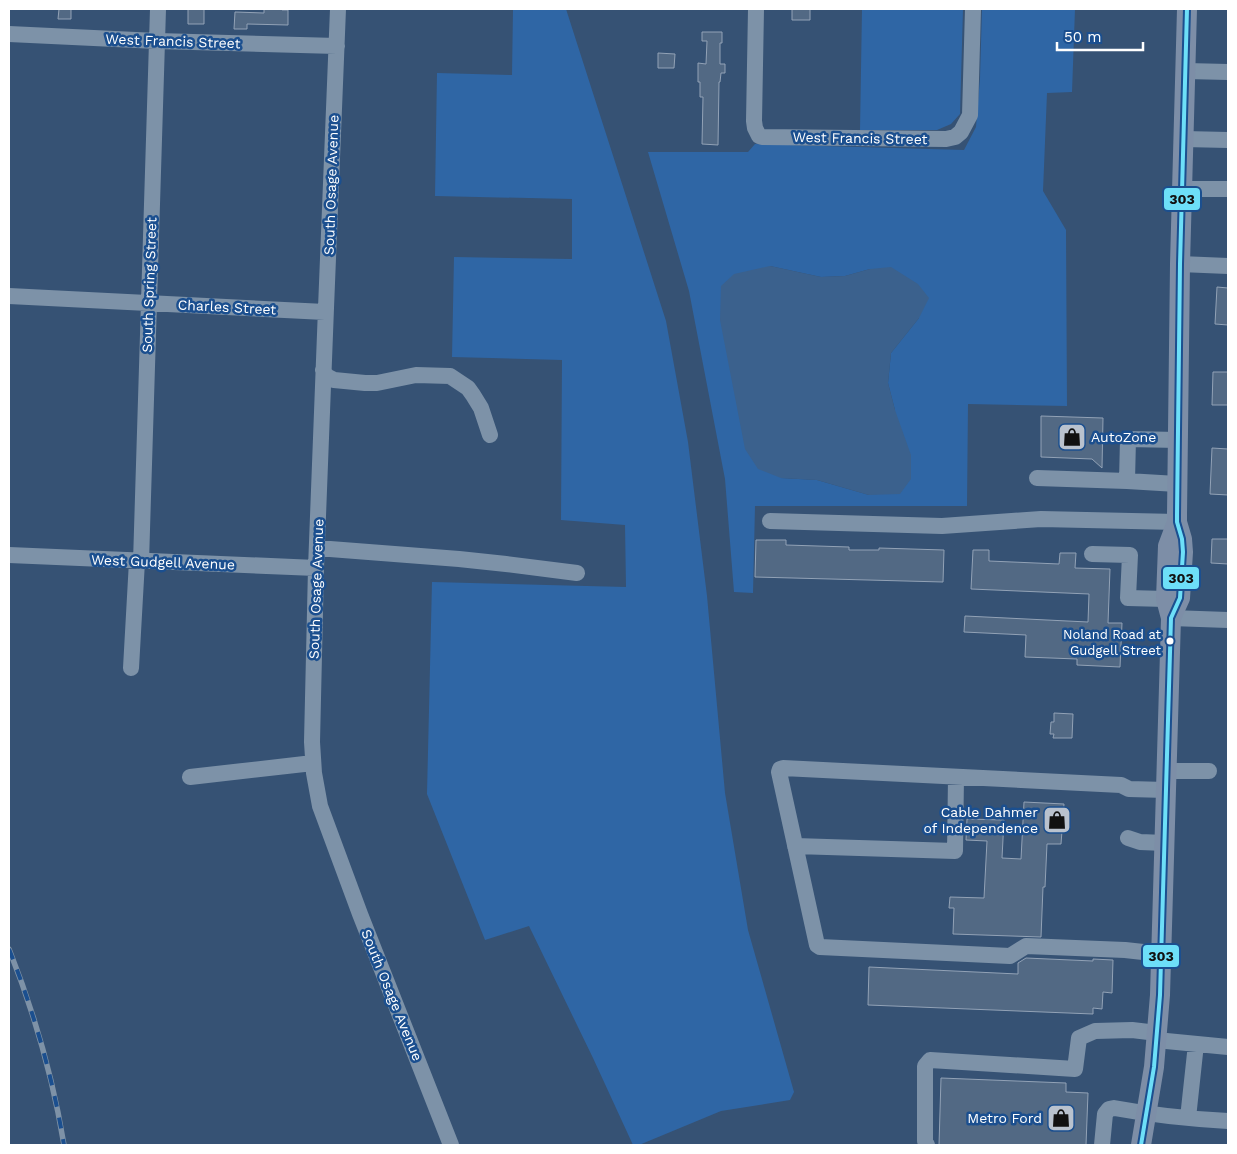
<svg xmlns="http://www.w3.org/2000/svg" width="1237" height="1154" viewBox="0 0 1237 1154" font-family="'Work Sans',sans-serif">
<rect width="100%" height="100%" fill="#365274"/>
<!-- green -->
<path fill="#2f66a5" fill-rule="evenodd" d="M 513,9 L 566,9 L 666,321 L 688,442 L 707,596 L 725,793 L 748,930 L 794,1092 L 790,1100 L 721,1111 L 639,1145 L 633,1145 L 593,1058 L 529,926 L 485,940 L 427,794 L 432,582 L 626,587 L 625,525 L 561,520 L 562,360 L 452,357 L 454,257 L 572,259 L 572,199 L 435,196 L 437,73 L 512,75 Z
M 862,9 L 963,9 L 960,114 L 951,124 L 937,130 L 860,130 Z
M 982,9 L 1075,9 L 1072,92 L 1047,93 L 1043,191 L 1066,230 L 1067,406 L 968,404 L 967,506 L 755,506 L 753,593 L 734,592 L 725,479 L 689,291 L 648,152 L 748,152 L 755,144 L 964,150 L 976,127 L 980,78 ZM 770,266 L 821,277 L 845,276 L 870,269 L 919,318 L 891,353 L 888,383 L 895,410 L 869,495 L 817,480 L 781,478 Z"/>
<!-- water -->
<path fill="#3b618d" d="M 770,266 L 821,277 L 845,276 L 870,269 L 891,267 L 918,284 L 929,298 L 919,318 L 891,353 L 888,383 L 895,410 L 911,455 L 911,479 L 900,494 L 869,495 L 817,480 L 781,478 L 758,469 L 745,449 L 720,320 L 721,286 L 734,274 Z"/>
<!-- building -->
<path fill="#526984" stroke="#92a2b6" d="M 59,9 L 71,9 L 71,19 L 58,19 Z
M 188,9 L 204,9 L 204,24 L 188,24 Z
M 264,9 L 282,9 L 282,10 L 288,10 L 288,25 L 247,24 L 247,29 L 234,29 L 235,12 L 264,13 Z
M 792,9 L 810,9 L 810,20 L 792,20 Z
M 702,32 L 722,32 L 722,43 L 720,43 L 720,64 L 725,64 L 725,73 L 721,73 L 720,82 L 719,82 L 718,145 L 702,144 L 703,97 L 700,97 L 700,82 L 698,82 L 698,63 L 706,64 L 707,41 L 702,41 Z
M 658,53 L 675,54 L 674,68 L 658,68 Z
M 1217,287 L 1228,288 L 1228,325 L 1215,324 Z
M 1213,372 L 1228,372 L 1228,405 L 1212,405 Z
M 1041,416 L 1103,418 L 1102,468 L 1092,459 L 1041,457 Z
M 1212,448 L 1228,449 L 1228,495 L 1210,494 Z
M 1212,539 L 1228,539 L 1228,564 L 1211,563 Z
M 756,540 L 786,540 L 786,545 L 849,547 L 849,550 L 879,550 L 879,548 L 944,550 L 943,582 L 755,577 Z
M 973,550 L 989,550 L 989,561 L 1059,564 L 1060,553 L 1076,553 L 1075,568 L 1110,569 L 1108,623 L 1122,623 L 1120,667 L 1077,665 L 1077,659 L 1025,657 L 1026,635 L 964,632 L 965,616 L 1088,622 L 1089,594 L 971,589 Z
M 1054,713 L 1073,714 L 1072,738 L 1053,738 L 1054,734 L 1050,734 L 1051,722 L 1054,722 Z
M 1024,802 L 1064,804 L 1061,844 L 1047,844 L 1045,887 L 1043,887 L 1041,937 L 953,934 L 954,908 L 949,908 L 950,897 L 984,898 L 987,841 L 966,840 L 967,819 L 1004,820 L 1002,858 L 1021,859 Z
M 1026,958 L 1093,961 L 1093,959 L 1113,960 L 1112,993 L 1103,992 L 1102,1009 L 1093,1008 L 1093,1014 L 868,1005 L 869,967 L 1018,974 L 1018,963 Z
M 941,1078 L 1066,1083 L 1066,1092 L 1088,1093 L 1086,1145 L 939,1145 Z"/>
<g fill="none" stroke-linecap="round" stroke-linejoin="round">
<!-- minor -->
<path stroke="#7d92a8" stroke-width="16" d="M 338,9 L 326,308 L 316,568 L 312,742 L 314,773 L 320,806 L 360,914 L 451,1145
M 756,9 L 754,121 L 755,128 L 759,136 L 762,137 L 946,139 L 955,137 L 961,132 L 970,115 L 973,9
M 9,34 L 157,41 L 337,46
M 1186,71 L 1228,72
M 1184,139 L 1228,140
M 1183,189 L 1228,189
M 1180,264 L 1228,266
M 9,296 L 325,312
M 323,370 L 325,374 L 328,377 L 334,380 L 365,383 L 377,383 L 416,375 L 450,376 L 468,388 L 473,395 L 481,408 L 490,435
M 1037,478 L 1127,481
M 1177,484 L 1127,481 L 1128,439 L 1178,440
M 770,521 L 942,526 L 1041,519 L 1177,522
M 317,548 L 459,559 L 506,564 L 577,573
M 1092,554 L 1130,555 L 1128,598 L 1166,599
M 9,555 L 316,568
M 141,562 L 158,9
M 1171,618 L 1228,620
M 131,668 L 137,561
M 1167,771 L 1209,771
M 190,777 L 313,763
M 1128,838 L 1140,842 L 1165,843
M 795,846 L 955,851 L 956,777
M 1161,954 L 1125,950 L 1026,946 L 1010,956 L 820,947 L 817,945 L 779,772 L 780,769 L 783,768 L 1121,785 L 1129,789 L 1166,790
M 1156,1040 L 1228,1047
M 1188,1118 L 1196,1044
M 927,1145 L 925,1141 L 925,1066 L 930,1060 L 1075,1069 L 1079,1038 L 1095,1031 L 1132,1030 L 1157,1033
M 1102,1145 L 1105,1114 L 1109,1109 L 1114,1108 C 1152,1115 1190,1119 1228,1121"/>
<!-- major -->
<path stroke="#7d8ea7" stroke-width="20" d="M 1171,618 L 1180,598 L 1183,552 L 1182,539 L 1177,522 L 1177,515 L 1180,264 L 1187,9
M 1141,1145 L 1154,1067 L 1160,995 L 1171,618 L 1166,599 L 1168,546 L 1177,522"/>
<defs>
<path id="rail" d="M 9,949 C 34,1012 53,1078 64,1145"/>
</defs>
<!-- rail casing -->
<use href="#rail" stroke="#7e92a7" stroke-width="5.5"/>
<!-- rail -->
<use href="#rail" stroke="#1b4f8f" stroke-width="4" stroke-dasharray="11" stroke-linecap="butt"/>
<defs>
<path id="bus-1" d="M 1141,1145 L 1154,1067 L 1160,995 L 1171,618 L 1180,598 L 1183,552 L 1182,539 L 1177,522 L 1177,515 L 1180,264 L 1187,9"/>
</defs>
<!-- bus-1 casing -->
<use href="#bus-1" stroke="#1b4f8f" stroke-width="8"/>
<!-- bus-1 -->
<use href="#bus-1" stroke="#6ddff8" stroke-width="4"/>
</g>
<!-- icons -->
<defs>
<symbol id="shop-square" viewBox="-11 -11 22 22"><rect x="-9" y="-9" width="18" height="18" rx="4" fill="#b9c2ce" stroke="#1b4f8f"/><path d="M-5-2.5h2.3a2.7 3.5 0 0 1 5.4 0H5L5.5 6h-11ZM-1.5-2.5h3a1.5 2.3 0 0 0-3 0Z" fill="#111"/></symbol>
</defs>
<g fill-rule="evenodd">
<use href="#shop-square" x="1056" y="421" width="32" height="32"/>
<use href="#shop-square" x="1041" y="804" width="32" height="32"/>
<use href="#shop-square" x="1045" y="1102" width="32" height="32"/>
</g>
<!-- markers -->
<circle fill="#fff" stroke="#1b4f8f" stroke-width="2" cx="1170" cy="641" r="4.5"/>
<g text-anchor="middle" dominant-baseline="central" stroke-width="5" stroke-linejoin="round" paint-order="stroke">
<!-- bus labels -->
<g font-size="13" fill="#fff" stroke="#1b4f8f" text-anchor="end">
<text x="1161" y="634">Noland Road at<tspan x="1161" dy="16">Gudgell Street</tspan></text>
</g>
<!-- street labels -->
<g font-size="14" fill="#fff" stroke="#1b4f8f">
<text transform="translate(173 41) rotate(2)">West Francis Street</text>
<text transform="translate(860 138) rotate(1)">West Francis Street</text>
<text transform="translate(331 185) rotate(-88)">South Osage Avenue</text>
<text transform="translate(149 285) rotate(-88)">South Spring Street</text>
<text transform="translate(227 307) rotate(3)">Charles Street</text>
<text transform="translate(163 562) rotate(2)">West Gudgell Avenue</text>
<text transform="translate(316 589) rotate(-88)">South Osage Avenue</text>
<text transform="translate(392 995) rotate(68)">South Osage Avenue</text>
</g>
<!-- poi labels -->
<g font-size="14" fill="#fff" stroke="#1b4f8f" text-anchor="end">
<text x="1091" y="437" text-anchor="start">AutoZone</text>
<text x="1038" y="812">Cable Dahmer<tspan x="1038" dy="16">of Independence</tspan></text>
<text x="1042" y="1118">Metro Ford</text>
</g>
</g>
<g stroke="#1b4f8f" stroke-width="2">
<rect x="1163" y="187" width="38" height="24" rx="5" fill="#6ddff8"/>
<rect x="1162" y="566" width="38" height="24" rx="5" fill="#6ddff8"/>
<rect x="1142" y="944" width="38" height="24" rx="5" fill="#6ddff8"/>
</g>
<g font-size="14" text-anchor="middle" font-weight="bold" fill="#111">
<text x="1182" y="204">303</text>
<text x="1181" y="583">303</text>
<text x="1161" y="961">303</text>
</g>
<!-- border -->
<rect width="1237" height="1154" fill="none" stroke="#ffffff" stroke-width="20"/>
<!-- scale -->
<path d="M1057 42v8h86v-8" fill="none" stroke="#ffffff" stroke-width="2.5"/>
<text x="1064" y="42" font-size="15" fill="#ffffff" stroke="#1b4f8f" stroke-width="4" paint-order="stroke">50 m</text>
</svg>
